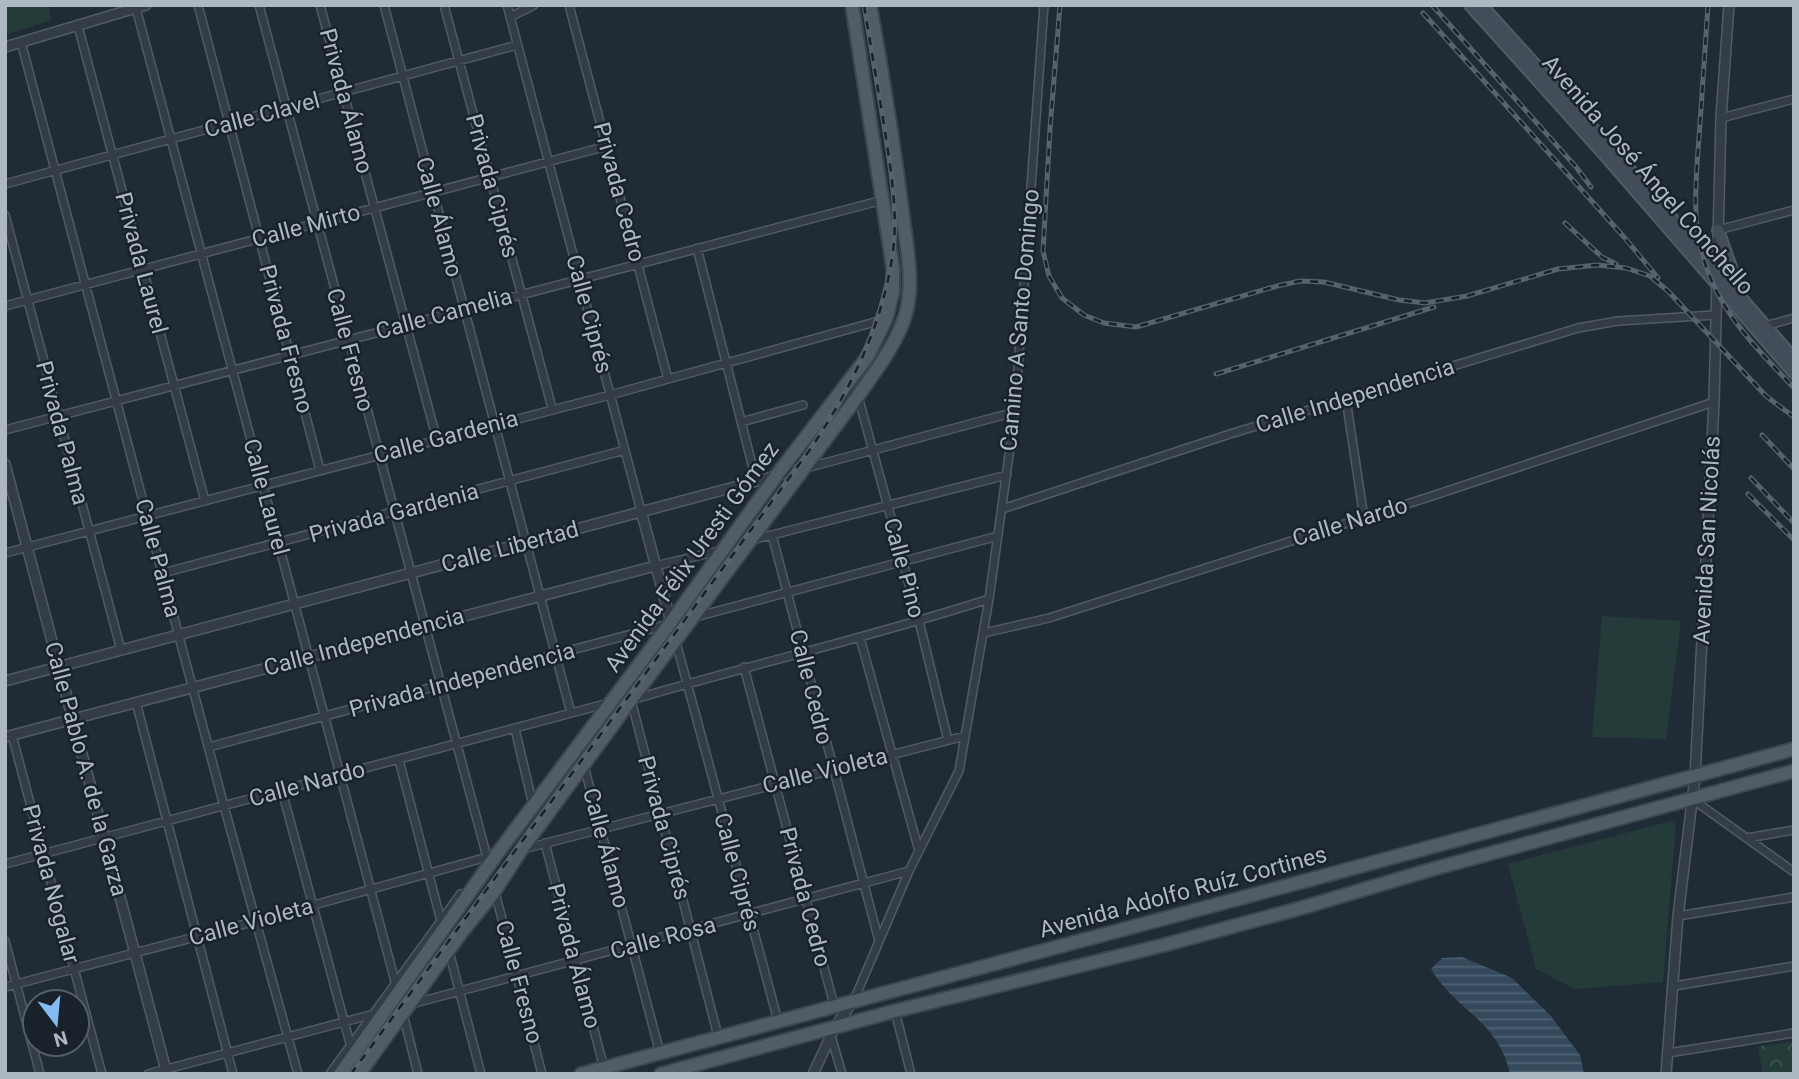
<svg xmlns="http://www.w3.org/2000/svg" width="1799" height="1079" viewBox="0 0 1799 1079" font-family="Roboto,sans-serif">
<defs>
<pattern id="forest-crowns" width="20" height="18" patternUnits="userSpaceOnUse" patternTransform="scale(1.75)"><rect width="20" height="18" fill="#253b39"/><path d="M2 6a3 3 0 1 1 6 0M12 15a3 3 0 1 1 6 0" fill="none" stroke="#425554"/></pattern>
<pattern id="water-rules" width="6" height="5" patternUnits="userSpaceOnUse" patternTransform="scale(1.75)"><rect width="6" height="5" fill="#344a5c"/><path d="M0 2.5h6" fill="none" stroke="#4f6272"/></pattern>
</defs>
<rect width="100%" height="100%" fill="#202c35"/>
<!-- forest -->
<path fill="url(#forest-crowns)" d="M 1794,1041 L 1794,1074 L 1763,1074 L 1758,1047 Z"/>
<!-- garden -->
<path fill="#253b39" d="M 5,5 L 48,5 L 52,20 L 5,35 Z
M 1602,616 L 1681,621 L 1666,739 L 1592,737 Z
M 1671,821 L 1676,824 L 1663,982 L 1575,989 L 1536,969 L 1508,864 Z"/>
<!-- water -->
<path fill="url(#water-rules)" d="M 1462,957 L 1512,978 L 1550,1015 L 1580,1055 L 1584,1074 L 1510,1074 C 1499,1021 1456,1011 1431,969 L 1442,958 Z"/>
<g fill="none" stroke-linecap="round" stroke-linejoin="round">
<defs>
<path id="minor" d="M 198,5 L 320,470
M 259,5 L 487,857
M 320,5 L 437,440
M 384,5 L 571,713
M 444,5 L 552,408
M 507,5 L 641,511
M 569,5 L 668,379
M 136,8 L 396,985
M 510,17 L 534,5
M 78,26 L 205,501
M 21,42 L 224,806 L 298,1074
M 1721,118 L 1794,99
M 5,184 L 517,45
M 5,215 L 121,650
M 1718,230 L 1794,210
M 697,248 L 756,480
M 5,306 L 607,146
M 1765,326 L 1794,318
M 858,396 L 919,621 L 948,740
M 1346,399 L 1364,518
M 741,422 L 803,405
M 5,430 L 883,200
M 806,468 L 1015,412
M 1002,509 L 1230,434 L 1578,328 L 1618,321 L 1715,315
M 772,535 L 1007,475
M 750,540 L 772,535 L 879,941
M 5,553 L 610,395 L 886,319
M 655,566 L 723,550
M 163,573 L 625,450
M 984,633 L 1049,618 L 1429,497 L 1714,402
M 860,638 L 919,851
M 676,642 L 778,1021
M 744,667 L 834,1005
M 136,702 L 233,1074
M 515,729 L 533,805
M 12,735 L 102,1074
M 209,747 L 998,536
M 399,760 L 441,921
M 584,766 L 660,1053
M 282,791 L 351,1047
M 1692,799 L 1794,872
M 1747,838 L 1794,830
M 545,843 L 604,1068
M 523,849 L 965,736
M 5,864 L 609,703
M 495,892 L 542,1074
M 1678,916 L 1794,897
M 5,941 L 40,1074
M 450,955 L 481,1074
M 1674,986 L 1794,966
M 5,987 L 256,921 L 491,856
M 854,1000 L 909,871 L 959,771 L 989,599 L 1015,412 L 1044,5
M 415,1003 L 909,871
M 895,1011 L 911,1074
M 404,1018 L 418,1074
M 718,1036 L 631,700 C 750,665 871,637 989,599
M 831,1036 L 842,1074
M 1668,1053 L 1794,1033
M 148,1074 L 374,1014"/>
<path id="tertiary" d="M 5,47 L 146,5
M 5,464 L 167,1074
M 641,511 L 671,622
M 5,681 L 802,469
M 5,737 L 655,566
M 331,1074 L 461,895
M 813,1074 L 835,1027 L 853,1001
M 1666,1074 L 1678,916 L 1695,777 L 1714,402 L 1721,118 L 1729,5"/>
<path id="secondary" d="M 1470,5 L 1603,153 L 1794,373
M 1481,5 L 1618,156 L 1794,359
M 1718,230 L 1739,290"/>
<path id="primary" d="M 340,1074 L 497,854 L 671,622 L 776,476 L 868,356 L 886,319 L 893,292 L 893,268 L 852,5
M 359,1074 L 461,933 L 492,895 L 522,849 L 631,700 L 858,396 C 876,370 897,344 906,313 C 914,282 907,249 903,217 C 894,146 883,76 870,5
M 581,1074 C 986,966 1390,859 1794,749
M 661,1074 L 895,1011 L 1164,945 L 1301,908 L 1433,869 L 1794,771"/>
</defs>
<!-- minor casing -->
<use href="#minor" stroke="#515b64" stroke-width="10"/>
<!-- tertiary casing -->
<use href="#tertiary" stroke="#515b64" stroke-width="12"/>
<!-- secondary casing -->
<use href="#secondary" stroke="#515b64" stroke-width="14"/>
<!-- primary casing -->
<use href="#primary" stroke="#3d4650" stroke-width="16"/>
<!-- minor -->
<use href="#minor" stroke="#343d46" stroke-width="7"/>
<!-- tertiary -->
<use href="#tertiary" stroke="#343d46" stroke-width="9"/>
<!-- secondary -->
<use href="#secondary" stroke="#424d59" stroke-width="10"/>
<!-- primary -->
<use href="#primary" stroke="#515d66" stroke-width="12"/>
<defs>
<path id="rail" d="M 1060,5 L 1050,129 L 1043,251 L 1049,276 L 1062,298 L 1084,315 L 1104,323 L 1136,327 L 1277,286 L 1300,281 L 1324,282 L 1399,300 L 1425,303 L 1467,296 L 1558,269 L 1597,265 L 1626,268 L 1650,276 L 1669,292 L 1766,396 L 1794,417
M 1432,5 L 1576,167 L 1591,187
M 1708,5 C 1705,45 1703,84 1700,123 C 1696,186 1687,233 1717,292 C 1736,329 1766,358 1794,388
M 1423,13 L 1624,237 L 1658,278
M 1565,223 L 1602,257 L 1616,264
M 1216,374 L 1434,307
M 1762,435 L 1794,469
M 1751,478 L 1794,523
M 1748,494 L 1794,540
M 351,1074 L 809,451 C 849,392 881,330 892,258 C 899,216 891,172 885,131 C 878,89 871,47 864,5"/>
</defs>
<!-- rail casing -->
<use href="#rail" stroke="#56626d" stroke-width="5"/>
<!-- rail -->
<use href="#rail" stroke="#19222b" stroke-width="2.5" stroke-dasharray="8" stroke-linecap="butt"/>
</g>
<g text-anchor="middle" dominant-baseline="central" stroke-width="5" stroke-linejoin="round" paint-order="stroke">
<!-- street labels -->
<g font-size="23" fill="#aeb8c3" stroke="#19222b">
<text transform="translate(346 101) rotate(75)">Privada Álamo</text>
<text transform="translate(262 115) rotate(-15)">Calle Clavel</text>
<text transform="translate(1648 175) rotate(49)">Avenida José Ángel Conchello</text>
<text transform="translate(492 186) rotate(75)">Privada Ciprés</text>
<text transform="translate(619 192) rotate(75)">Privada Cedro</text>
<text transform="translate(439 217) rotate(75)">Calle Álamo</text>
<text transform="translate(306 226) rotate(-15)">Calle Mirto</text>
<text transform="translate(141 263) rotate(75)">Privada Laurel</text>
<text transform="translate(444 314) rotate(-15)">Calle Camelia</text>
<text transform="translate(589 314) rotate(75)">Calle Ciprés</text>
<text transform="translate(1020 320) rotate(-85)">Camino A Santo Domingo</text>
<text transform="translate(286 339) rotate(75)">Privada Fresno</text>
<text transform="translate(350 350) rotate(75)">Calle Fresno</text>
<text transform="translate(1355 396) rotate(-17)">Calle Independencia</text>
<text transform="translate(62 433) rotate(75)">Privada Palma</text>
<text transform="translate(446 437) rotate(-15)">Calle Gardenia</text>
<text transform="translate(266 497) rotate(75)">Calle Laurel</text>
<text transform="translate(394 513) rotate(-15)">Privada Gardenia</text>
<text transform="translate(1350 522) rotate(-17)">Calle Nardo</text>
<text transform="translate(1707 540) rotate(-87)">Avenida San Nicolás</text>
<text transform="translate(510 547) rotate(-15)">Calle Libertad</text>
<text transform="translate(692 557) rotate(-54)">Avenida Félix Uresti Gómez</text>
<text transform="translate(158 558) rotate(75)">Calle Palma</text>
<text transform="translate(904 568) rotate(75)">Calle Pino</text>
<text transform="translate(364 642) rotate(-15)">Calle Independencia</text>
<text transform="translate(462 680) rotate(-15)">Privada Independencia</text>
<text transform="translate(811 687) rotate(76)">Calle Cedro</text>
<text transform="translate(86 769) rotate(75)">Calle Pablo A. de la Garza</text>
<text transform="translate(825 771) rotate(-14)">Calle Violeta</text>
<text transform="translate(307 784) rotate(-15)">Calle Nardo</text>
<text transform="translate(664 828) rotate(75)">Privada Ciprés</text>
<text transform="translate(606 848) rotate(75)">Calle Álamo</text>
<text transform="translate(737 872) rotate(75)">Calle Ciprés</text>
<text transform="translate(51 884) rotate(75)">Privada Nogalar</text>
<text transform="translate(1183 892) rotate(-15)">Avenida Adolfo Ruíz Cortines</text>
<text transform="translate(805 897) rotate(75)">Privada Cedro</text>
<text transform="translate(251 922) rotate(-15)">Calle Violeta</text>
<text transform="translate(663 938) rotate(-15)">Calle Rosa</text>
<text transform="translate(574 956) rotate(75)">Privada Álamo</text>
<text transform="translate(519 982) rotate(75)">Calle Fresno</text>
</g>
</g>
<!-- border -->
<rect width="1799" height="1079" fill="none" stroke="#aeb8c3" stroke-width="14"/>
<!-- north arrow -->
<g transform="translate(56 1023) rotate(164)"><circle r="33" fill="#19222b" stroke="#555e68" stroke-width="2"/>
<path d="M0-5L12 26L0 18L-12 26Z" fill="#83bbf3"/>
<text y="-10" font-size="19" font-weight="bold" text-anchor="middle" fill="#aeb8c3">N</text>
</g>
</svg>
